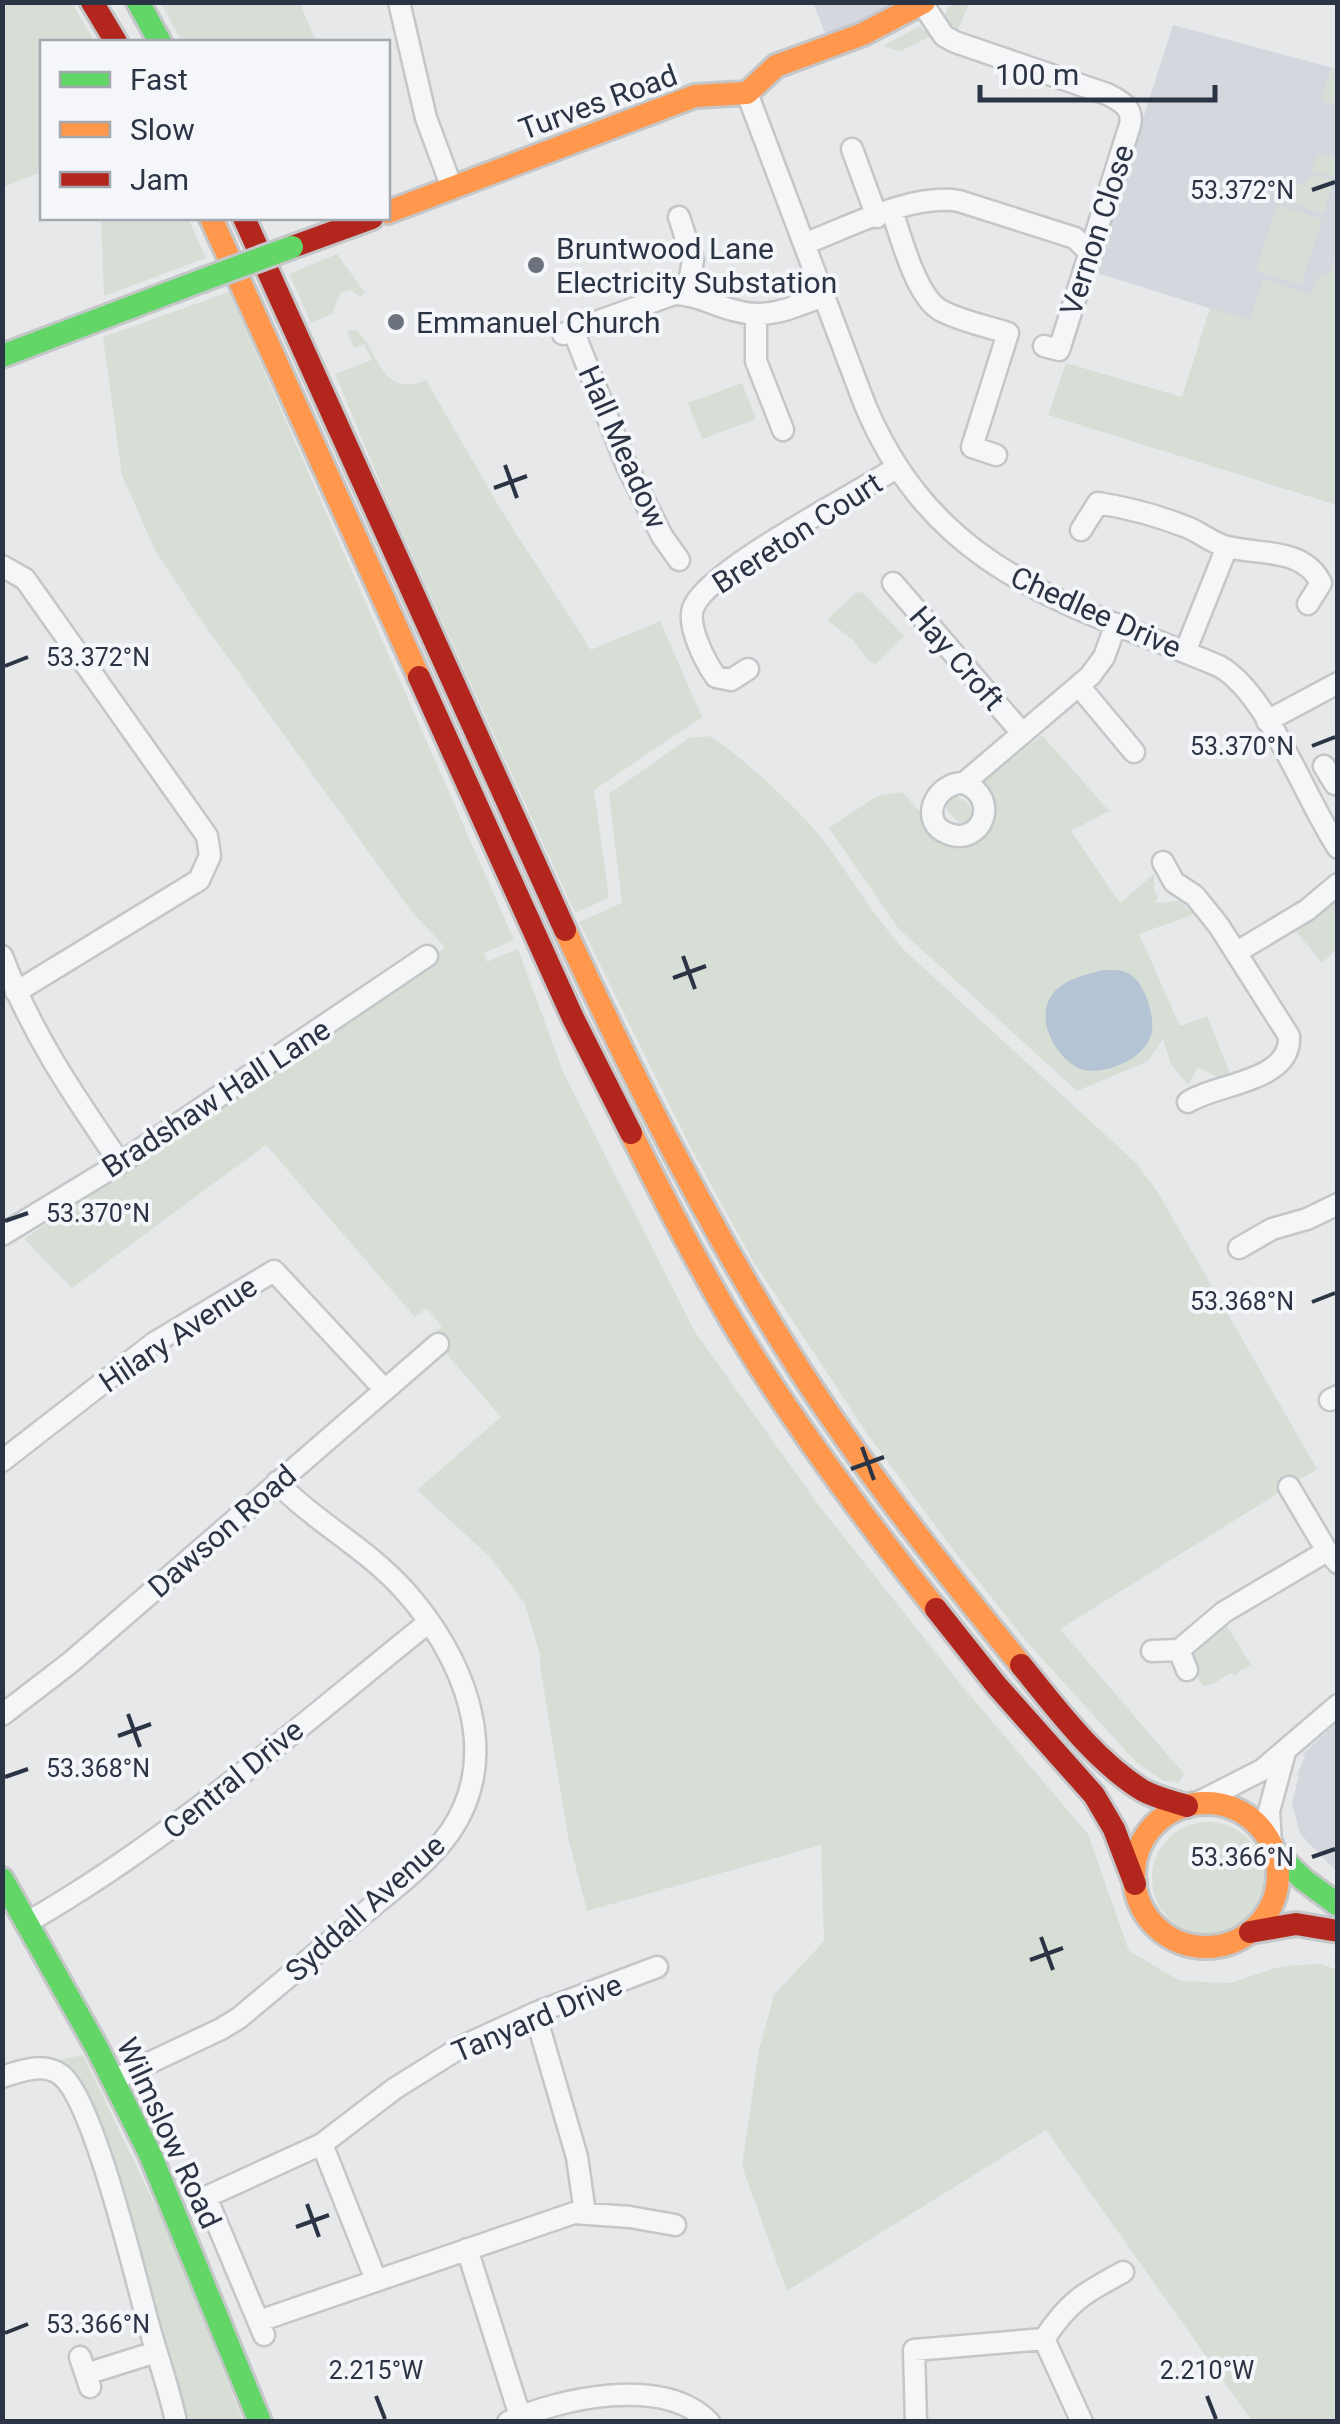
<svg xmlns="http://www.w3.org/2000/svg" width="1340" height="2424" viewBox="0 0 1340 2424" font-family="Roboto,sans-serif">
<rect width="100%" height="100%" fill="#e6e8ea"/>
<!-- built -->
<path fill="#d4d7dd" d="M 813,3 L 901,3 L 827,38 Z
M 1173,25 L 1337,69 L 1337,348 L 1094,272 Z
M 1337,1722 L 1337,1872 L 1300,1834 L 1292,1803 L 1299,1776 L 1297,1774 L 1305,1757 L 1302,1755 Z"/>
<!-- green -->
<path fill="#d6ded6" d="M 3,2 L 72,3 L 95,42 L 42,42 L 42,172 L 3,187 Z
M 161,3 L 300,3 L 316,42 L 182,42 Z
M 955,3 L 969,3 L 957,32 L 945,17 L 948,8 Z
M 920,26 L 930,36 L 901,51 L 883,46 Z
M 1331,67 L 1337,69 L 1337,105 L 1322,101 Z
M 1318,154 L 1337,159 L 1337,178 L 1311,170 Z
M 1312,174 L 1333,180 L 1324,214 L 1289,202 L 1293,187 L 1309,180 Z
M 1277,205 L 1322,219 L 1301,285 L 1256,271 Z
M 101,218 L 188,218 L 206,258 L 104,296 Z
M 1337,249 L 1337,505 L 1048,415 L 1066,363 L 1182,397 L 1210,308 L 1251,320 L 1263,279 L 1312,295 L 1318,277 L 1330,272 Z
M 337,254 L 365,293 L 361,297 L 351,290 L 340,293 L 332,314 L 311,323 L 289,274 Z
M 229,292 L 514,940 L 484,953 L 487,962 L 518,949 L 564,1074 L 695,1332 L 820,1507 L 967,1692 L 1088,1834 L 1129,1951 L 1180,1981 L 1230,1983 L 1275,1968 L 1298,1965 L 1321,1964 L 1337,1970 L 1337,2421 L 1252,2421 L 1046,2130 L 787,2291 L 742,2166 L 759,2050 L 774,1995 L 824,1941 L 821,1845 L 587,1911 L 568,1837 L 539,1659 L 541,1658 L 525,1604 L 490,1557 L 417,1490 L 501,1417 L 431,1336 L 442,1326 L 426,1308 L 415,1317 L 266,1145 L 72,1288 L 24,1239 L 445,947 L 412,912 L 198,616 L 155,550 L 122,475 L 103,337 Z
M 356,330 C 381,351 379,399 426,380 L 501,510 L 591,650 L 660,621 L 702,717 L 594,790 L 609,898 L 575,913 L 390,506 L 335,374 L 372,360 L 364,344 L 354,348 L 347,331 Z
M 742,383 L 756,419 L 702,439 L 688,403 Z
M 862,592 L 904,636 L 876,664 L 869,661 L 853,640 L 827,620 L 855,593 Z
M 1042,735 L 1109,811 L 1071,831 L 1120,903 L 1154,874 L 1154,889 L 1158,897 L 1155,903 L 1179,901 L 1195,914 L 1139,934 L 1180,1026 L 1207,1016 L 1231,1076 L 1220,1079 L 1198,1067 L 1188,1085 L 1171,1064 L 1163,1039 L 1148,1061 L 1077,1091 L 898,928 L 829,828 L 877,796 L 903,792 L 941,838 L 960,846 L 971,842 L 980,784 Z
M 709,736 C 740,754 796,807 819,835 C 849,873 871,913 903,949 L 1136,1163 L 1157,1191 L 1317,1469 L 1060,1629 L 1184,1774 L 1179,1783 L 1162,1780 L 1136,1762 L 1027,1642 L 949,1544 L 868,1435 L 753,1261 L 692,1150 L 579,922 L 622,903 L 609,794 L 689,738 Z
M 953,796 C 963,797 973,806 973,816 L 968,822 L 958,822 L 947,810 L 945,802 Z
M 1337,899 L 1337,949 L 1322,963 L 1294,929 Z
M 1224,1622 L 1252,1666 L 1240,1670 L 1236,1676 L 1230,1673 L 1213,1684 L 1203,1686 L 1194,1672 L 1190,1653 Z
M1152 1878a56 56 0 1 1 112 0a56 56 0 1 1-112 0Z
M 83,2055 L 168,2232 L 243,2421 L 187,2421 L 105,2139 L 44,2063 Z"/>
<!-- water -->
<path fill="#b4c4d5" d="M 1104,970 C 1115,970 1125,969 1134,977 C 1146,989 1156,1019 1151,1035 C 1144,1061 1095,1081 1073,1065 C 1051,1049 1034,1014 1055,991 C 1068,978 1087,974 1104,970 Z"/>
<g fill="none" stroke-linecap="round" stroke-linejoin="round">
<defs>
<path id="street" d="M 399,2 L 426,118 L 452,188
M 922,3 L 944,36 L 955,42 L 1107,94 C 1121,101 1134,108 1130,125 L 1059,350 L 1044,346
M 747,93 L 865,405 C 936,573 1066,602 1219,666 C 1268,693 1305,799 1338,848
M 852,149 L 877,217
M 892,211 C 901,237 916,296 940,310 C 960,321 986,326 1008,333 L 972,447 L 996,455
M 679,217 L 693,260 L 687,294
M 804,244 C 849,227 912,193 959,201 L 1075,238 L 1088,251
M 756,315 L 756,361 L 783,430
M 573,330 L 626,464 L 662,536 L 679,560
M 563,334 L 674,294 C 696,294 715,306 737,311 C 768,320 794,307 823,296
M 1081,530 L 1098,503 C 1130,508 1159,516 1189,528 C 1201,533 1211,542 1224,546 C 1257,556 1303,546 1321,583 L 1308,604
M 2,566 L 25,579 L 207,836 L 210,856 L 199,880 L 16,992
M 893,583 L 1022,733
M 1185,652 L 1227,547
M 748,669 L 731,680 L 716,677 C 706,663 685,624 694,606 C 710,569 856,494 896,468
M 1079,686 L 1134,752
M 1267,721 L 1338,683
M 1324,766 L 1335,784
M 964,783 C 1001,798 982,846 949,834 C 917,823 935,782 964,783 L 1090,676 L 1104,657 L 1116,624
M 1163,862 L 1174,882 L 1195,896 L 1219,926 L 1289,1036 C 1292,1082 1217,1083 1188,1102
M 1237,952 L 1307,910 L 1338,884
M 2,956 C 32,1035 73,1094 120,1163
M 2,1235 L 120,1163 L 427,956
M 1239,1248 L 1272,1229 L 1307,1219 L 1338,1204
M 1330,1400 L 1338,1396
M 2,1461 L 154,1343 L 274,1271 L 385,1390
M 1289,1487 L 1327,1551 L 1338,1563
M 1179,1650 L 1224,1612 L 1327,1551
M 1152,1651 L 1179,1650 L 1187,1670
M 2,1715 L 71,1662 L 438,1344
M 1197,1803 L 1262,1770 L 1338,1705
M 1271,1843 L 1269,1811 L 1285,1752
M 28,1922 C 173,1839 299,1726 429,1622
M 535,2013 L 577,2157 L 585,2213
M 2,2077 C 20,2071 44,2062 61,2075 C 93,2099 134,2272 147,2319 C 156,2353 169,2387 176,2422
M 113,2080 L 221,2029 L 239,2018 C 282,1982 325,1946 368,1910 C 397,1886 428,1863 450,1832 C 505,1752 461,1653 404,1590 C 364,1546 316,1523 277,1482
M 322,2144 L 376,2280
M 467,2249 L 520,2416
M 259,2321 L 574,2213 L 630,2217 L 675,2225
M 264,2335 L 206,2197 L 322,2144 L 394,2089 L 461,2047 L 535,2013 L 657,1967
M 1044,2339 C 1069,2301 1084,2293 1123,2272
M 1044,2339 L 1082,2422
M 80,2357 L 90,2387
M 86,2374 L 156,2352
M 508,2422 C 560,2398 664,2375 709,2422
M 916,2422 L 914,2350 L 1044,2339"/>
<path id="fast" d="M 138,2 L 160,42
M 2,356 L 200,281
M 1274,1851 L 1304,1880 L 1338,1905
M 2,1879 L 97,2048 L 150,2154 L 260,2422"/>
<path id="slow" d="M 388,212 L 695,96 L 747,93 L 776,66 L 863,34 L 924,2
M 211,218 L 419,677
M 565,930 C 632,1075 704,1218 789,1353 C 858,1463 939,1564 1021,1665
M 631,1133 C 671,1213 712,1292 760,1367 C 814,1451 874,1531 936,1609
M1134 1875a72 72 0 1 1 144 0a72 72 0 1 1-144 0Z"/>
<path id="jam" d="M 92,2 L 116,42
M 244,218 L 565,930
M 292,247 L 372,218
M 419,677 L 573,1018 L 631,1133
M 936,1609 L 997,1686 L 1094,1795 L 1114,1829 L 1135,1884
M 1021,1665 C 1056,1708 1094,1760 1142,1790 C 1156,1798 1172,1801 1187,1806
M 1250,1932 L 1296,1924 L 1338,1931"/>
</defs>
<!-- street casing -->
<use href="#street" stroke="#c4c6c8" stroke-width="25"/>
<!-- fast casing -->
<use href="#fast" stroke="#c4c6c8" stroke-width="28"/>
<!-- slow casing -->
<use href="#slow" stroke="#c4c6c8" stroke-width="28"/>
<!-- jam casing -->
<use href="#jam" stroke="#c4c6c8" stroke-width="28"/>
<!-- street -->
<use href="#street" stroke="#f5f6f7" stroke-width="20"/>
<!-- fast -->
<use href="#fast" stroke="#63d668" stroke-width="22"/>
<!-- slow -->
<use href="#slow" stroke="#ff974d" stroke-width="22"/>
<!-- jam -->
<use href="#jam" stroke="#b3261e" stroke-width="22"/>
<defs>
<path id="fast-bridge" d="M 200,281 L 292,247"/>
</defs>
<!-- fast-bridge casing -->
<use href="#fast-bridge" stroke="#c4c6c8" stroke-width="28" stroke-linecap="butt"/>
<!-- fast-bridge -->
<use href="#fast-bridge" stroke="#63d668" stroke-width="22"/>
</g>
<!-- ticks -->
<path fill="none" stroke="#2b3445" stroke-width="4" d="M 1312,190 L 1335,182M 505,465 L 517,498M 494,488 L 527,476M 5,666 L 28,657M 1312,746 L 1335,737M 683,956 L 695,989M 673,978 L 706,966M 5,1221 L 28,1213M 1312,1302 L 1335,1293M 862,1447 L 874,1480M 851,1469 L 884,1457M 128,1714 L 140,1747M 118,1736 L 151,1724M 5,1777 L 28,1769M 1312,1857 L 1335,1849M 1041,1937 L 1053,1970M 1030,1960 L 1063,1948M 307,2204 L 319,2237M 296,2227 L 329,2215M 5,2333 L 28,2324M 376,2396 L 385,2419M 1207,2396 L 1216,2419"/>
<!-- markers -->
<g fill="#6c737f" stroke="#f4f6f9" stroke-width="4">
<circle cx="536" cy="265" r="10"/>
<circle cx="396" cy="322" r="10"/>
</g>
<g text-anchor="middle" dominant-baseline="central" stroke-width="8" stroke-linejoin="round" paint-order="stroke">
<!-- street labels -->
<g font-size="30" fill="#2b3445" stroke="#f4f6f9">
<text transform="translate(598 102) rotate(-20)">Turves Road</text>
<text transform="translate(1097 230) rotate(-72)">Vernon Close</text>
<text transform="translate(623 447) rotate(66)">Hall Meadow</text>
<text transform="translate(797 533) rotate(-33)">Brereton Court</text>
<text transform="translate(1096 612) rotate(24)">Chedlee Drive</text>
<text transform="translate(957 658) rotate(49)">Hay Croft</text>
<text transform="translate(216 1098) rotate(-33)">Bradshaw Hall Lane</text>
<text transform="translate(178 1334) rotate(-34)">Hilary Avenue</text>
<text transform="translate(222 1531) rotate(-41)">Dawson Road</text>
<text transform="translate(233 1779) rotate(-39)">Central Drive</text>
<text transform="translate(365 1908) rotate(-42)">Syddall Avenue</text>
<text transform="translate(537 2018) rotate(-23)">Tanyard Drive</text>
<text transform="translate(169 2133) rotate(65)">Wilmslow Road</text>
</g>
<!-- poi labels -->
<g font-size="30" fill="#2b3445" stroke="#f4f6f9" text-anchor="start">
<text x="556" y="248">Bruntwood Lane<tspan x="556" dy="34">Electricity Substation</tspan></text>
<text x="416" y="322">Emmanuel Church</text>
</g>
</g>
<g font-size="25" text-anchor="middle" fill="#2b3445" stroke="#f4f6f9" stroke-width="8" stroke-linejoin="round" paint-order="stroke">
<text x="1242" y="199">53.372°N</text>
<text x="98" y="666">53.372°N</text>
<text x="1242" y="755">53.370°N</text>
<text x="98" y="1222">53.370°N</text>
<text x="1242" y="1310">53.368°N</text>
<text x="98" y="1777">53.368°N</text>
<text x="1242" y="1866">53.366°N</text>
<text x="98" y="2333">53.366°N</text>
<text x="376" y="2379">2.215°W</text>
<text x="1207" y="2379">2.210°W</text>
</g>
<!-- border -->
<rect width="1340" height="2424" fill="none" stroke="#2b3445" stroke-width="10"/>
<!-- legend -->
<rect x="40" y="40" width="350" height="180" fill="#f4f6f9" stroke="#a4a8b1" stroke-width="2.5"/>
<rect x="60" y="72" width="50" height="15" fill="#63d668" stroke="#a4a8b1" stroke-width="2.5"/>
<text x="130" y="90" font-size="30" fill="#2b3445">Fast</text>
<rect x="60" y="122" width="50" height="15" fill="#ff974d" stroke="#a4a8b1" stroke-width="2.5"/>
<text x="130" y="140" font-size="30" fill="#2b3445">Slow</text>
<rect x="60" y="172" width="50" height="15" fill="#b3261e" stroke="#a4a8b1" stroke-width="2.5"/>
<text x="130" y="190" font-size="30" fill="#2b3445">Jam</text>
<!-- scale -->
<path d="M980 85v15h235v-15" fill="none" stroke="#2b3445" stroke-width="5"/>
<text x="995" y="85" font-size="30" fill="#2b3445" stroke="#f4f6f9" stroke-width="8" paint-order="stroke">100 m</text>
</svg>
